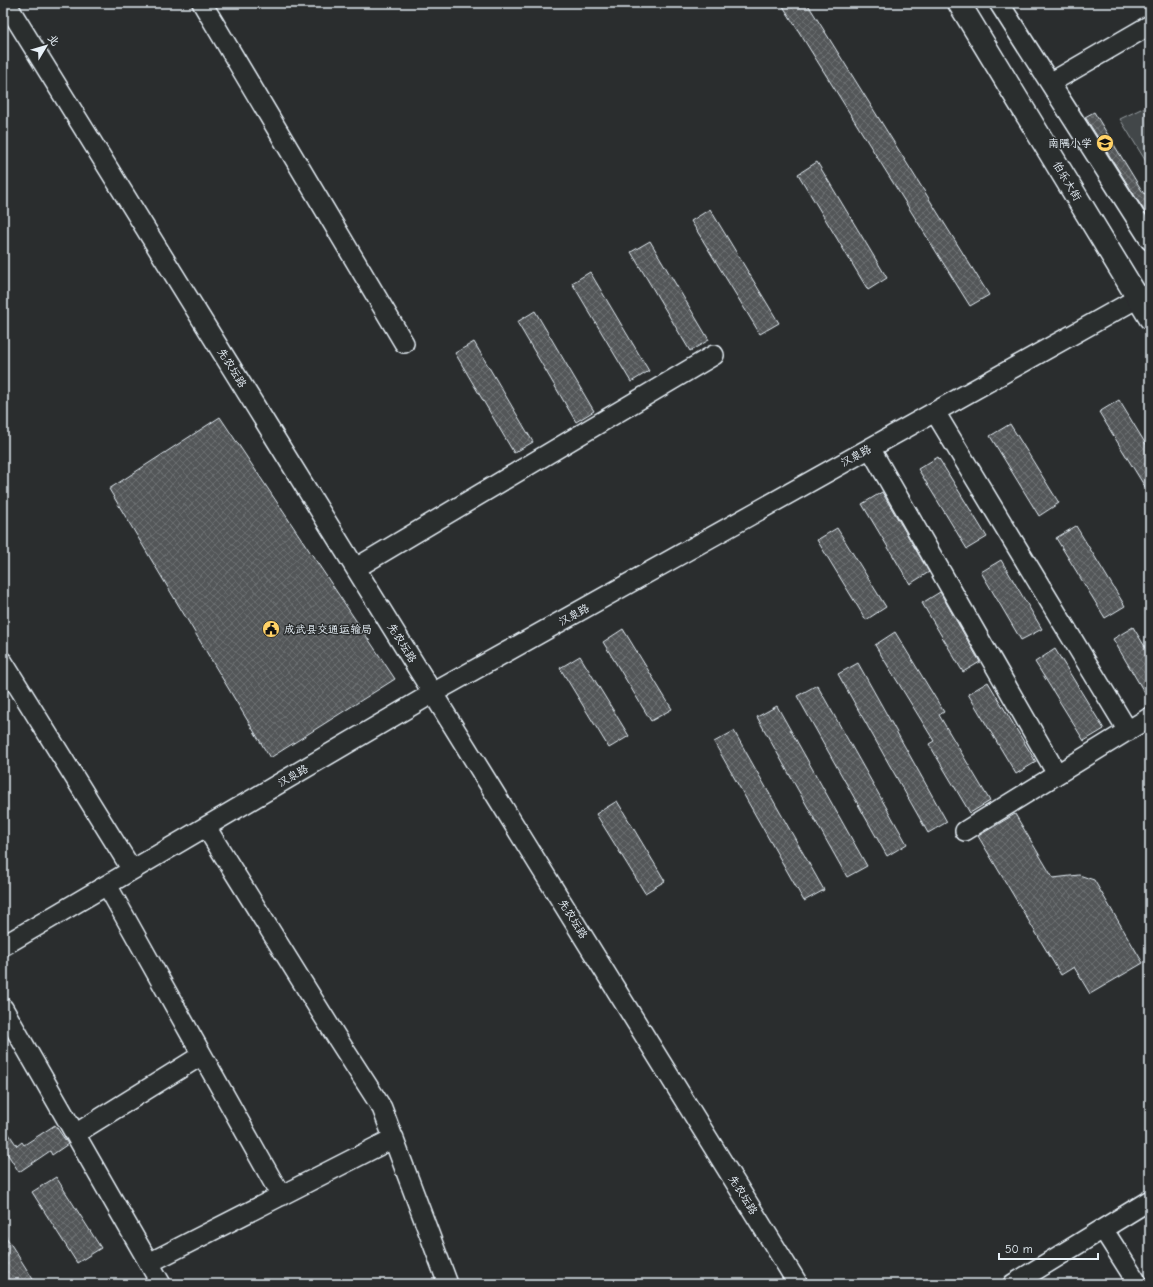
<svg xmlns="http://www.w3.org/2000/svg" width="1153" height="1287" viewBox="0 0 1153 1287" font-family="'Comic Neue','LXGW WenKai TC',sans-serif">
<defs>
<pattern id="building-cross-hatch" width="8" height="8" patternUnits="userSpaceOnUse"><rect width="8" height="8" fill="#535759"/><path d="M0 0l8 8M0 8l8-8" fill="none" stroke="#6c7072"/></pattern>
</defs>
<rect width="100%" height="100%" fill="#2a2d2e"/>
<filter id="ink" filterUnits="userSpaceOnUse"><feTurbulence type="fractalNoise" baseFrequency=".025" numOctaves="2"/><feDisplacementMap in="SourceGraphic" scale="8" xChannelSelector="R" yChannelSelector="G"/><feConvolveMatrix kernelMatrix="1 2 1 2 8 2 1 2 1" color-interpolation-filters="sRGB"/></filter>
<g filter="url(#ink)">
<!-- park -->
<path fill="#424648" stroke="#959ca0" d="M 1143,108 L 1150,121 L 1150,168 L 1120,119 Z"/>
<!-- building -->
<path fill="url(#building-cross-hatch)" stroke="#e8f1f8" d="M 781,3 L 807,3 L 989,295 L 970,306 Z
M 1094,112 L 1144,194 L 1150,191 L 1150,220 L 1085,117 Z
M 817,162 L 887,278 L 868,290 L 798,174 Z
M 710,209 L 779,323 L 760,334 L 691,221 Z
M 650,241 L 709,340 L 690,351 L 631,252 Z
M 590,272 L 649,371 L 631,382 L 572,283 Z
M 535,311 L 594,411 L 576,422 L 517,322 Z
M 474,342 L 533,442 L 514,453 L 455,353 Z
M 1119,400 L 1150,451 L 1150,495 L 1099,412 Z
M 220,417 L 395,679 L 270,758 L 109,489 Z
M 1010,424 L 1059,503 L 1039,516 L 990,436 Z
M 938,457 L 987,537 L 967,549 L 918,469 Z
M 882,492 L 929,572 L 910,584 L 862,504 Z
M 1076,526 L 1125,606 L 1105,618 L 1056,538 Z
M 837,528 L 886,607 L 866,620 L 817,540 Z
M 1001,560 L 1042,629 L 1021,640 L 981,572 Z
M 940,592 L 980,662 L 963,672 L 922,603 Z
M 1133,627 L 1150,655 L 1150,702 L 1113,639 Z
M 623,629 L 672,709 L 651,721 L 603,642 Z
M 895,632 L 944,712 L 939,715 L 990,801 L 970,813 L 929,744 L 934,741 L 875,645 Z
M 1055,649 L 1104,729 L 1084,741 L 1035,662 Z
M 580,656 L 629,736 L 609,748 L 560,668 Z
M 858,663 L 947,822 L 928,833 L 838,674 Z
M 988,682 L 1036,762 L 1016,774 L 968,694 Z
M 817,685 L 907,844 L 887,856 L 797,696 Z
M 777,706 L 867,866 L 847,877 L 757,717 Z
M 734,731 L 824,890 L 804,901 L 714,742 Z
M 617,801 L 665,881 L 645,893 L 596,814 Z
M 1015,814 L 1053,878 L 1079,875 L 1094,880 L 1143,963 L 1090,994 L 1074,967 L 1061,975 L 978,836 Z
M 3,1125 L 17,1146 L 22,1142 L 24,1145 L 55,1125 L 68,1144 L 52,1155 L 50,1151 L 19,1172 L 3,1147 Z
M 56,1177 L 101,1248 L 77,1263 L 32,1192 Z
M 3,1232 L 36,1284 L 3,1284 Z"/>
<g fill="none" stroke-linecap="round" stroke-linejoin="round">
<defs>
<path id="minor" d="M 6,3 L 798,1284
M 202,3 L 404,343
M 999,3 L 1150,240
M 1050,83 L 1150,25
M 935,412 L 1128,731
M 870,448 L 1057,774
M 356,568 L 714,355
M 3,662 L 132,870
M 206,827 L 337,1038 L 382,1108 L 448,1284
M 965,831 L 1150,717
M 107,885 L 281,1196
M 3,946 L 433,693 L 1138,298 L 1150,294
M 3,1008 L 161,1284
M 75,1134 L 202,1055
M 1103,1229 L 1138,1284
M 149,1263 L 394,1138
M 1013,1284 L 1150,1200"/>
<path id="major" d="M 959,3 L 1150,318"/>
</defs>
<!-- minor casing -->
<use href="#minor" stroke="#e8f1f8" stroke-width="22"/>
<!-- major casing -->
<use href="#major" stroke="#e8f1f8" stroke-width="25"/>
<!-- minor -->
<use href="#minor" stroke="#2a2d2e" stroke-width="19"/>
<!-- major -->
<use href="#major" stroke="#2a2d2e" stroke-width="22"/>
</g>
</g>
<!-- icons -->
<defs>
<symbol id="school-disc" viewBox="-11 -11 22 22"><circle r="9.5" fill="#ffd166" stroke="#2a2d2e"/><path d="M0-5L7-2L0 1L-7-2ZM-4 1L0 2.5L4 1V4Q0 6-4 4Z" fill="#111"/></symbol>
<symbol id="civic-disc" viewBox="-11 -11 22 22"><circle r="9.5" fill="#ffd166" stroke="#2a2d2e"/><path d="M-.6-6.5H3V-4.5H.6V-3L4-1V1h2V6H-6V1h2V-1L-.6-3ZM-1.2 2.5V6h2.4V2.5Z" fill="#111"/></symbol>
</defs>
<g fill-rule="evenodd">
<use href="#school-disc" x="1095" y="133" width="20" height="20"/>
<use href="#civic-disc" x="261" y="619" width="20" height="20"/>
</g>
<g text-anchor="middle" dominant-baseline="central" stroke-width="3" stroke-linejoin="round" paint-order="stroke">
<!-- poi labels -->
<g font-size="11" fill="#e8f1f8" stroke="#2a2d2e" text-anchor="end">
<text x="1092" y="143">南隅小学</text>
<text x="284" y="629" text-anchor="start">成武县交通运输局</text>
</g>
<!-- street labels -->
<g font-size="11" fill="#e8f1f8" stroke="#2a2d2e">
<text transform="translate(1067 181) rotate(59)">伯乐大街</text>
<text transform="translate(232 368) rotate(58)">先农坛路</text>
<text transform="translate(856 456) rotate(-29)">汉泉路</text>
<text transform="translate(574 615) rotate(-29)">汉泉路</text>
<text transform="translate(402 643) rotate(58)">先农坛路</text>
<text transform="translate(293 776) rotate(-30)">汉泉路</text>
<text transform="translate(573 919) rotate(58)">先农坛路</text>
<text transform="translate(743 1195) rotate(58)">先农坛路</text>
</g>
</g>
<!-- margin -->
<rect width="1153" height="1287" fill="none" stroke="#2a2d2e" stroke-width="16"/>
<rect x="8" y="8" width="1137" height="1271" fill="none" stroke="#e8f1f8" stroke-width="1.5" filter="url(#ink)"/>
<!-- north arrow -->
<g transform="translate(46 46) rotate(52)" stroke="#2a2d2e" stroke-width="3" paint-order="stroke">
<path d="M0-3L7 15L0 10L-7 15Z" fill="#e8f1f8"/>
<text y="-6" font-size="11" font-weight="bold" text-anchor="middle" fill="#e8f1f8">北</text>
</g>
<!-- scale -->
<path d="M999 1253v6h99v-6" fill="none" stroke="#e8f1f8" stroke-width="2"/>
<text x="1005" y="1253" font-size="12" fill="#e8f1f8" stroke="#2a2d2e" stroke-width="3" paint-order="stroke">50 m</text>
</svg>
